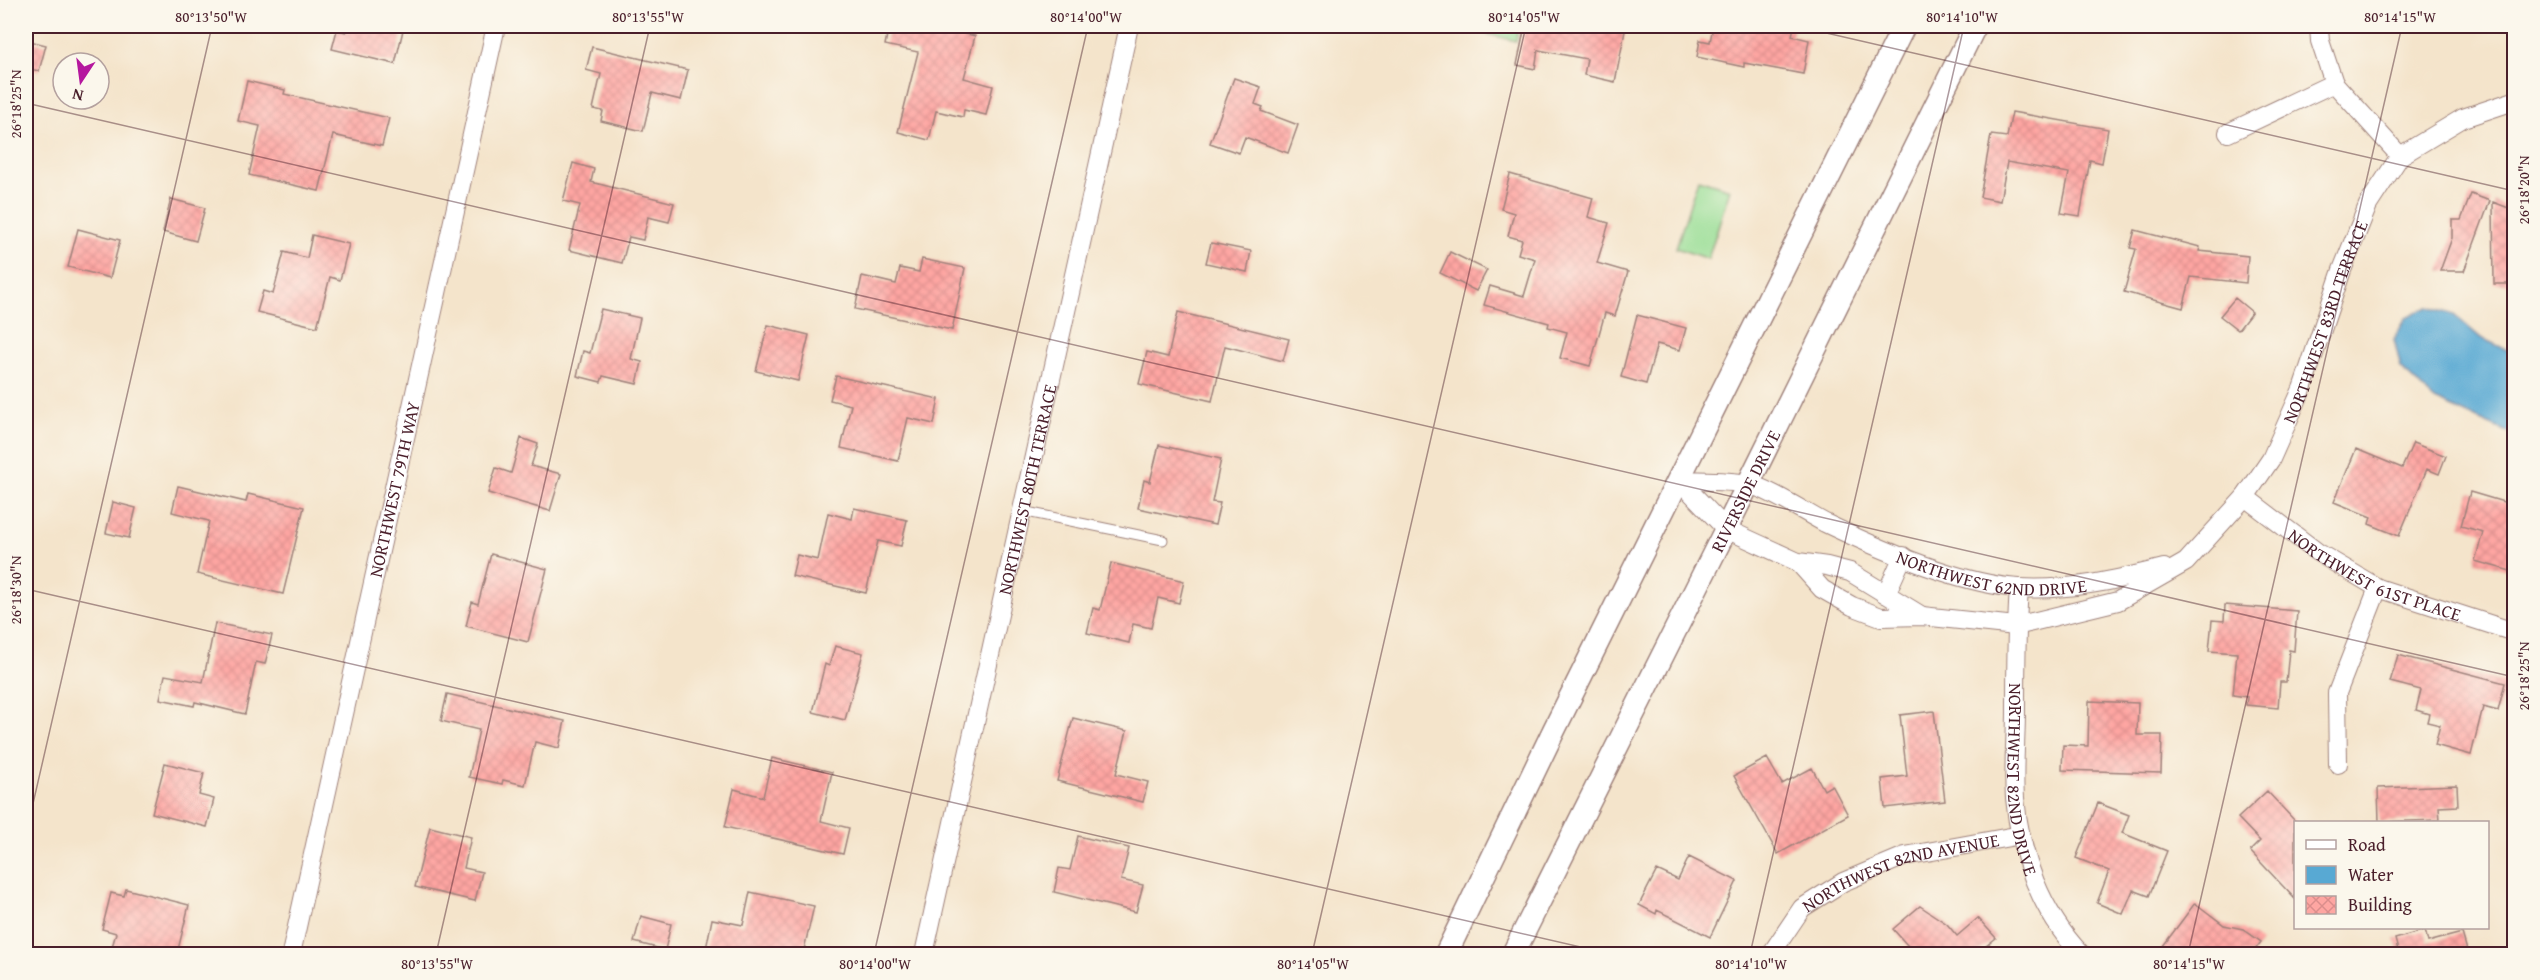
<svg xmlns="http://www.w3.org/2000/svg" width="2540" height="980" viewBox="0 0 2540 980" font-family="'Gentium Book Plus',serif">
<defs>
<pattern id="building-cross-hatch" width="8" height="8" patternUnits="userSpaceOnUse" patternTransform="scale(1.5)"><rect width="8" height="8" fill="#fea6a2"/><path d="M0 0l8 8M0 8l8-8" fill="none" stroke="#db8e8c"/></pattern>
</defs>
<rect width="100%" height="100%" fill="#fbf7ec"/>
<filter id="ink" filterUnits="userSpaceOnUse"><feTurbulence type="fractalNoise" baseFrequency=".0167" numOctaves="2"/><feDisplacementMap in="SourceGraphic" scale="12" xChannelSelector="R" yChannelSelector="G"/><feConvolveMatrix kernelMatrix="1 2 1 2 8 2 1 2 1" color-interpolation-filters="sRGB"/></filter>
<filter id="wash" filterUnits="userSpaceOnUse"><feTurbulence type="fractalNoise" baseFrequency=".008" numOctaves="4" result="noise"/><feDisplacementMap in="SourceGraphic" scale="24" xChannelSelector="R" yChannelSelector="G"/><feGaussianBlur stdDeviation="1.35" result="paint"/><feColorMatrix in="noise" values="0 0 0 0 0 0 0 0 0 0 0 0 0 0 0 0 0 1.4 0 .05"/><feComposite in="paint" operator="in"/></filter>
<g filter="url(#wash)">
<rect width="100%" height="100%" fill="#f4e4cb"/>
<!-- pitch -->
<path fill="#9ade96" stroke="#727e60" stroke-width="1.5" d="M 1485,26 L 1519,26 L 1516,41 L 1483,33 Z
M 1698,179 L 1730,189 L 1708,259 L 1676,248 Z"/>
<!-- water -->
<path fill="#58a9d3" stroke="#51647f" stroke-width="1.5" d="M 2428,307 L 2454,315 L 2481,338 L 2514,353 L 2514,435 L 2435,400 L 2401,368 L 2394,339 L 2406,318 Z"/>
<g id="blocks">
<!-- building -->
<path fill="url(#building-cross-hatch)" d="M 347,26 L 404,26 L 395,64 L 332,49 L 337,30 L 346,32 Z
M 911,26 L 934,26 L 975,36 L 964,78 L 993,86 L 986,115 L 964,110 L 963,117 L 936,111 L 929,140 L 898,132 L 918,52 L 885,45 L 888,30 L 908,34 Z
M 1525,26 L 1626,26 L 1615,82 L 1584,75 L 1587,59 L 1538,50 L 1535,69 L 1517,65 Z
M 1713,26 L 1794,26 L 1792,36 L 1809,40 L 1803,74 L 1744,63 L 1744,67 L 1697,57 L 1700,40 L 1710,42 Z
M 26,40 L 46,45 L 39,71 L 26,68 Z
M 592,47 L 688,70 L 681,100 L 652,93 L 643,131 L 601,121 L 603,111 L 593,109 L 601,74 L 586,70 Z
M 1234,78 L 1261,87 L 1255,104 L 1263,107 L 1261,111 L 1298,125 L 1288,153 L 1245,137 L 1239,153 L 1210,143 Z
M 247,81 L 285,90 L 284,94 L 389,118 L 382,146 L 333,135 L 319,191 L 249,175 L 260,126 L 238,121 Z
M 2012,112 L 2108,129 L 2102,163 L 2090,160 L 2080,216 L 2061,213 L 2069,173 L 2007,162 L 2000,201 L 1980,197 L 1991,135 L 2007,137 Z
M 573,163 L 594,169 L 591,182 L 674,203 L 669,222 L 648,217 L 643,240 L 629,237 L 622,263 L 569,250 L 580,205 L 563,201 Z
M 1510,174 L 1593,198 L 1588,217 L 1609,223 L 1597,263 L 1628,272 L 1615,316 L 1605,313 L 1590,366 L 1560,358 L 1567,332 L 1548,327 L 1549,323 L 1484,305 L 1490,286 L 1524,296 L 1535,259 L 1518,254 L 1522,240 L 1508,236 L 1514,213 L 1501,209 Z
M 2471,194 L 2490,201 L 2464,271 L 2440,271 L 2452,238 L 2452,220 L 2461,220 Z
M 171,199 L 205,208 L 196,241 L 163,232 Z
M 2493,202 L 2514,210 L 2514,284 L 2494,284 Z
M 78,229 L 120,240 L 110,278 L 68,267 Z
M 2135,230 L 2200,247 L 2199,251 L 2248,256 L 2246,283 L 2191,277 L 2183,308 L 2124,292 L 2136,249 L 2130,248 Z
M 312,235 L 349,244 L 340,280 L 330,277 L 317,327 L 257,312 L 263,291 L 273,294 L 284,252 L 307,258 Z
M 1211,243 L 1251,251 L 1247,272 L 1206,263 Z
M 1450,252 L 1487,270 L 1476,291 L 1440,273 Z
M 922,259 L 965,268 L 952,330 L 855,309 L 862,276 L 896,284 L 900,268 L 919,272 Z
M 2235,298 L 2252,312 L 2238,330 L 2220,316 Z
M 601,309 L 640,318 L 631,359 L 642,362 L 637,384 L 603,376 L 601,382 L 577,376 L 583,351 L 590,353 Z
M 1178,312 L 1289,339 L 1283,361 L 1225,346 L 1212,401 L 1139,384 L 1147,352 L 1168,357 Z
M 1637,315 L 1686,328 L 1680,350 L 1657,344 L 1646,384 L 1621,377 Z
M 768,325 L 809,335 L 798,381 L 756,371 Z
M 836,376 L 939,399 L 934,424 L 908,418 L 898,461 L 841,448 L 851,405 L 830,400 Z
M 521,438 L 538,444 L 531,466 L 561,474 L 550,511 L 488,493 L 496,468 L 511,473 Z
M 2413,443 L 2446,456 L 2439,474 L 2427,469 L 2399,536 L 2369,524 L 2371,517 L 2334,502 L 2356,449 L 2402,468 Z
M 1159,445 L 1221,459 L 1212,502 L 1220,503 L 1215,525 L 1138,508 L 1144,480 L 1150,482 Z
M 178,486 L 246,502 L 248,494 L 304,507 L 283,594 L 197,574 L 209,521 L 172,512 Z
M 2470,492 L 2514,505 L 2514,572 L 2475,561 L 2483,532 L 2461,526 Z
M 113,502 L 136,508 L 129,538 L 106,533 Z
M 854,508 L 907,520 L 901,546 L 878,541 L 866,593 L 792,576 L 797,555 L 818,560 L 828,513 L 852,519 Z
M 491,554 L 547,569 L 528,642 L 466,626 L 472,602 L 478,604 Z
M 1111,563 L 1184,581 L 1179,603 L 1158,598 L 1151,628 L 1133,624 L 1129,643 L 1087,633 L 1093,608 L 1100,610 Z
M 2225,605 L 2297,611 L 2294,651 L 2289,650 L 2286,682 L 2280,682 L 2278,708 L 2246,705 L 2247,697 L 2233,695 L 2237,653 L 2209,651 L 2212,620 L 2224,621 Z
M 215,623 L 272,635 L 265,664 L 256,662 L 245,714 L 195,702 L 194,706 L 160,699 L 165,675 L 203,682 Z
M 835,646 L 863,653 L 845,720 L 813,712 L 825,664 L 829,666 Z
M 2398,655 L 2505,683 L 2498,711 L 2483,707 L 2471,755 L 2435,745 L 2440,725 L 2427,722 L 2429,714 L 2416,710 L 2421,690 L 2390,682 Z
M 447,694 L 565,721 L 559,748 L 535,742 L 525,785 L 503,780 L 502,784 L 469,777 L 479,730 L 441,721 Z
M 2089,701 L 2138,703 L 2137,735 L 2162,735 L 2161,773 L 2062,770 L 2063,745 L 2088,746 Z
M 1934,711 L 1945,801 L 1885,808 L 1882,779 L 1907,776 L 1900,715 Z
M 1073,718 L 1127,731 L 1116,774 L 1148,782 L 1143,802 L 1057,781 Z
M 772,758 L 832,772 L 821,821 L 849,828 L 843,854 L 725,827 L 734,789 L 763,797 Z
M 1767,758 L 1782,784 L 1812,768 L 1824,790 L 1832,785 L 1848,815 L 1778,854 L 1734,776 Z
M 165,763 L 204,773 L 199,795 L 214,799 L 207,827 L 152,813 Z
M 2457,785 L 2458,806 L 2439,807 L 2440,820 L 2379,822 L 2378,788 Z
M 2267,791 L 2295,821 L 2295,899 L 2250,851 L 2260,841 L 2238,818 Z
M 2098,803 L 2129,815 L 2122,833 L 2167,851 L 2149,896 L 2133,890 L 2123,914 L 2097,903 L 2109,871 L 2076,858 Z
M 430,827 L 471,837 L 464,868 L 482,872 L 475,901 L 415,887 Z
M 1078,836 L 1129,848 L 1121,880 L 1143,885 L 1136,912 L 1054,892 L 1059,868 L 1070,870 Z
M 1689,857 L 1737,881 L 1710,937 L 1657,910 L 1656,914 L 1639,905 L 1657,870 L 1678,880 Z
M 126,889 L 189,905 L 177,954 L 110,954 L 116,933 L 102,929 L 111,893 L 124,896 Z
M 750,892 L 814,906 L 803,954 L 705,954 L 712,919 L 743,925 Z
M 2195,903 L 2224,925 L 2243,929 L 2261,942 L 2252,954 L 2157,954 Z
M 1920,906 L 1947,924 L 1957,936 L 1978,918 L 1996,938 L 1976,954 L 1915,954 L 1893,929 Z
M 641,916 L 671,924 L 665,950 L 634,942 Z
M 2425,930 L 2428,942 L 2462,933 L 2468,954 L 2399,954 L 2395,939 Z"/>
</g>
</g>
<g filter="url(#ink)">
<use href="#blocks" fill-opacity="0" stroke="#9f827b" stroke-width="1.5"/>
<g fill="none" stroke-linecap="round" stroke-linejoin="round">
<defs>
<path id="service" d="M 1022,511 L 1163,540"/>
<g id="minor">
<path d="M 2228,133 L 2334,83"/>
<path d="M 2400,156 L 2463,118 L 2514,101"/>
<path id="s1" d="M 1679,480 C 1701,481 1726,480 1747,484 C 1766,487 1806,513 1825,523 C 1879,549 1960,584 2019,588 C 2069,591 2117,580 2164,568"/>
<path d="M 1679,480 L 1726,529 L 1798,562 L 1827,566 L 1850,572 L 1922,616"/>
<path id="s2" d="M 2245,497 L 2317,552 L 2378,588 L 2514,632"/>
<path id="s3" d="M 1798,562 L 1822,589 L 1852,606 L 1881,617 L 1922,616 L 2016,626 L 2118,601 L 2186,562 L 2245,497 L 2271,459 L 2302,389 L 2342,270 L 2368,205 L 2400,156 L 2334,83 L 2320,41 L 2319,26"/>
<path id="s4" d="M 2019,588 C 2016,629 2016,670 2016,711 C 2016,739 2013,769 2015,798 C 2020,855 2041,912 2081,954"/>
<path d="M 1886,594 L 1903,556"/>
<path d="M 2338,764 L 2337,693 L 2378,588"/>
<path id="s5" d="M 291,954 L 496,26"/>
<path id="s6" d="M 924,954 L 1129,26"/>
<path id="s7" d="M 1771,954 L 1802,908 L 1843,882 L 1905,856 L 2021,835"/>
</g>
<g id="tertiary">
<path d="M 1446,954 L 1554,730 L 1904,26"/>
<path id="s8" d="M 1513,954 L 1726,529 L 1975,26"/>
</g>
</defs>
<!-- service casing -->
<use href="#service" stroke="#9f827b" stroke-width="11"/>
<!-- minor casing -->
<use href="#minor" stroke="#9f827b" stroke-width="20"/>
<!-- tertiary casing -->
<use href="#tertiary" stroke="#9f827b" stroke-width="25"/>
<!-- service -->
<use href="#service" stroke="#fff" stroke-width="9"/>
<!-- minor -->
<use href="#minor" stroke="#fff" stroke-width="18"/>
<!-- tertiary -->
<use href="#tertiary" stroke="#fff" stroke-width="22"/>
</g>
</g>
<!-- ticks -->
<path fill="none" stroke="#4a1f2b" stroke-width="1.5" stroke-opacity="0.45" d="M 1796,26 L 2514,191M 26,103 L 2514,677M 26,589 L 1611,954M 26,834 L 212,26M 436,954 L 650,26M 874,954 L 1088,26M 1312,954 L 1526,26M 1750,954 L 1964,26M 2188,954 L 2402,26"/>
<g text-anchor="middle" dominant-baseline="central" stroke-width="4.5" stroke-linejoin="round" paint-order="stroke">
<!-- street labels -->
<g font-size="18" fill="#4a1f2b" stroke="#fbf7ec">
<text stroke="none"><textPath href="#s3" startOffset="702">NORTHWEST 83RD TERRACE</textPath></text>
<text stroke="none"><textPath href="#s5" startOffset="476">NORTHWEST 79TH WAY</textPath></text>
<text stroke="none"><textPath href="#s6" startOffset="476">NORTHWEST 80TH TERRACE</textPath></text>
<text stroke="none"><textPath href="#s8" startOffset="518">RIVERSIDE DRIVE</textPath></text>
<text stroke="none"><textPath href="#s1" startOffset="332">NORTHWEST 62ND DRIVE</textPath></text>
<text stroke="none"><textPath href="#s2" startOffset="153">NORTHWEST 61ST PLACE</textPath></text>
<text stroke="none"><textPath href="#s4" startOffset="192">NORTHWEST 82ND DRIVE</textPath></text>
<text stroke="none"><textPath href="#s7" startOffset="162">NORTHWEST 82ND AVENUE</textPath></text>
</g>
</g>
<!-- margin -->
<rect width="2540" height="980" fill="none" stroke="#fbf7ec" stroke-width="66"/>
<!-- legend -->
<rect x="2294" y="821" width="195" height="108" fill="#fbf7ec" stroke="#b4a19f" stroke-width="1.5"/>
<rect x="2306" y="840" width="30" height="9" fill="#ffffff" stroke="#b4a19f" stroke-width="1.5"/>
<text x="2348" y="851" font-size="18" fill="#4a1f2b">Road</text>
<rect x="2306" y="866" width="30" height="18" fill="#58a9d3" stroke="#b4a19f" stroke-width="1.5"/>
<text x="2348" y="881" font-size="18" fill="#4a1f2b">Water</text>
<rect x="2306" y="896" width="30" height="18" fill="url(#building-cross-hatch)" stroke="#b4a19f" stroke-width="1.5"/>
<text x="2348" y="911" font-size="18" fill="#4a1f2b">Building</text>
<!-- north arrow -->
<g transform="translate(81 81) rotate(193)"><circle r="28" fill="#fbf7ec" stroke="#b4a19f" stroke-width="1.5"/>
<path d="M0-4.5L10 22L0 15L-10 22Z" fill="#b5179e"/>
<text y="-9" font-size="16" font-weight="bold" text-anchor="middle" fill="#4a1f2b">N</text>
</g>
<rect x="33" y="33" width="2474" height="914" fill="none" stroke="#4a1f2b" stroke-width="2"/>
<g font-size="15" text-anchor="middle" fill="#4a1f2b">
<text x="211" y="22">80°13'50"W</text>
<text x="648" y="22">80°13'55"W</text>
<text x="1086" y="22">80°14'00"W</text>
<text x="1524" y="22">80°14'05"W</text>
<text x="1962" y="22">80°14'10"W</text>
<text x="2400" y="22">80°14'15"W</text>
<text transform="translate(16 104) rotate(-90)" y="5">26°18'25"N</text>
<text transform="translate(2524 190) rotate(-90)" y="5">26°18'20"N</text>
<text transform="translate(16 590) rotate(-90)" y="5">26°18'30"N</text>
<text transform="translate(2524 676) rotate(-90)" y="5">26°18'25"N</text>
<text x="437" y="969">80°13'55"W</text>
<text x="875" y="969">80°14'00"W</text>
<text x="1313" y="969">80°14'05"W</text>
<text x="1751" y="969">80°14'10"W</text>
<text x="2189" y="969">80°14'15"W</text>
</g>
</svg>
